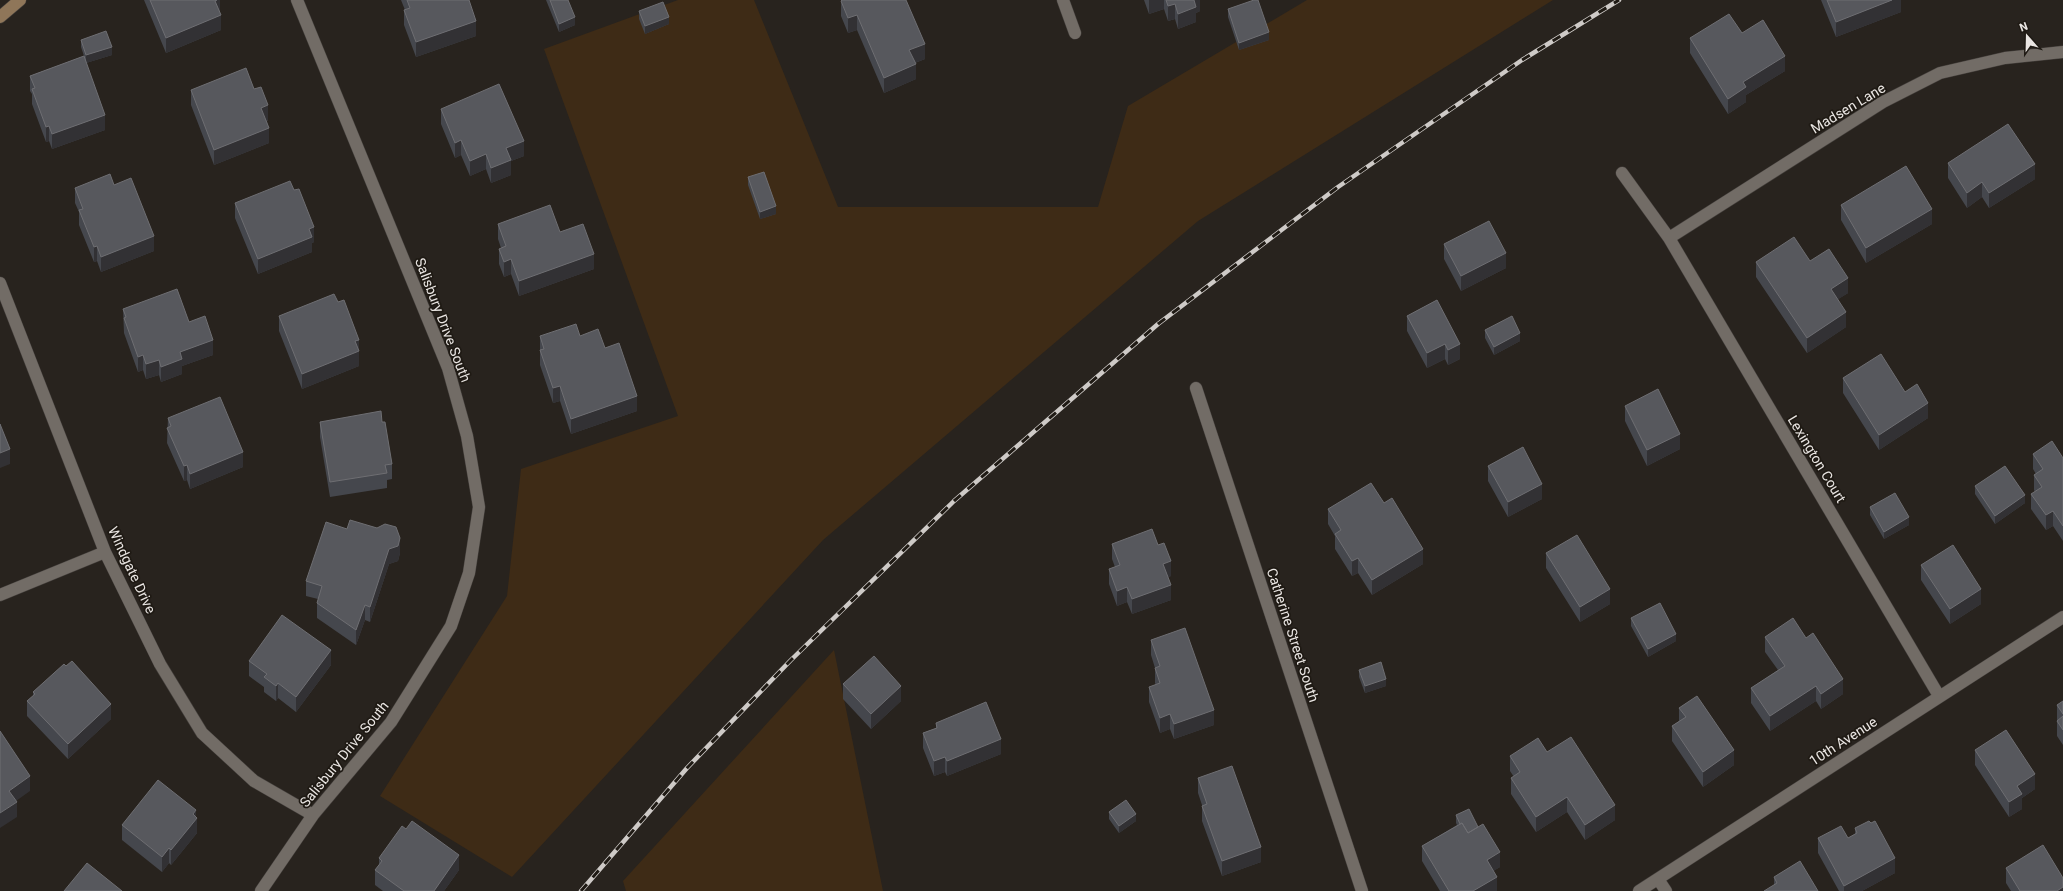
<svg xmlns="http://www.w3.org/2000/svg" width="2063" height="891" viewBox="0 0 2063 891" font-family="Roboto,sans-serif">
<rect width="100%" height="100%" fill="#28231e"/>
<!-- green -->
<path fill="#3e2b16" d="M 678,0 L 754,0 L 838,207 L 1098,207 L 1128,106 L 1307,0 L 1553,0 L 1198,221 L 823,540 L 512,877 L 380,796 L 507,596 L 521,469 L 678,416 L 544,49 Z
M 834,650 L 883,891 L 626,891 L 623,881 Z"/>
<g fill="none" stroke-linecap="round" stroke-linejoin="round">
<defs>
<path id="street" d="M 1063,0 L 1075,33
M 1622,173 L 1669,238 L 1939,696
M 1669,238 L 1883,102 L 1940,73 L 2005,58 L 2063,52
M 0,283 L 105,552 L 160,664 L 202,733 L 254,781 L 313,815
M 1196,388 L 1362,891
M 0,595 L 105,552
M 1658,879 L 1666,891
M 261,891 L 313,815 L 391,722 L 451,626 L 469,573 L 479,507 L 467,436 L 448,368 L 297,0
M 1639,891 L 2063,617"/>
<path id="secondary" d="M 0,17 L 20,0"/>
</defs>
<!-- street casing -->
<use href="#street" stroke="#45403d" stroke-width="13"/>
<!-- secondary casing -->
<use href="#secondary" stroke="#45403d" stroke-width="13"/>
<!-- street -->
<use href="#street" stroke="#726c66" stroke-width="12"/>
<!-- secondary -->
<use href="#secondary" stroke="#8f7659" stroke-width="12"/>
<defs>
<path id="rail" d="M 581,891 L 687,768 L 791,660 L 954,501 L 1158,324 L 1338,187 L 1522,60 L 1619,0"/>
</defs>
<!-- rail casing -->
<use href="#rail" stroke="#cecac7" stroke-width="4.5"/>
<!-- rail -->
<use href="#rail" stroke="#1f1a14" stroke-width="3" stroke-dasharray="9" stroke-linecap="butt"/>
</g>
<!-- wall -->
<path fill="#45474d" d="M 144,0 L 220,0 L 220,12 L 221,30 L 166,53 Z
M 401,0 L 469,0 L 476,36 L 416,57 L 404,25 L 404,10 L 405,10 Z
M 546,0 L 568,0 L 575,25 L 559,32 Z
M 1144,0 L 1200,0 L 1200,11 L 1196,13 L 1196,22 L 1178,29 L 1175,19 L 1168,21 L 1164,9 L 1149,14 Z
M 1821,0 L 1901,0 L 1901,12 L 1836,37 Z
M 841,1 L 925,59 L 915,63 L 916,79 L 884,93 L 857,30 L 848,33 L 841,16 Z
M 1228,9 L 1269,40 L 1239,50 L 1228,17 Z
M 639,11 L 669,24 L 645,34 L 639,19 Z
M 1742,33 L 1785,71 L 1746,95 L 1746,102 L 1728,114 L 1690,53 L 1690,38 Z
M 81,40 L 112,55 L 86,63 L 105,130 L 52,149 L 49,141 L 46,142 L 32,104 L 32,94 L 30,91 L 30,76 L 84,56 L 81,47 Z
M 254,89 L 268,120 L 267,121 L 269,143 L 214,165 L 191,105 L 191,90 Z
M 441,109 L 524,156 L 511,161 L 511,175 L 491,183 L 486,169 L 470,176 L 461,155 L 455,158 L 441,124 Z
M 1948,163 L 2035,179 L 1989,208 L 1982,197 L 1967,208 L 1948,178 Z
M 748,177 L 776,214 L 760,219 L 748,185 Z
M 114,185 L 154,251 L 101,272 L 97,261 L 94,262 L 79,225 L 79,212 L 75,203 L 75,188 Z
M 294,190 L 314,242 L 312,243 L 312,252 L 258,274 L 235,218 L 235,203 Z
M 1841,205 L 1932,224 L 1866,263 L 1841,220 Z
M 498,224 L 560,232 L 594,269 L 519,296 L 511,274 L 504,277 L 499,264 L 499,249 L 501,248 L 498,239 Z
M 1444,244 L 1506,268 L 1461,291 L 1444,259 Z
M 1810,261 L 1848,293 L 1838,299 L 1846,327 L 1807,353 L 1756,277 L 1756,262 Z
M 1437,300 L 1460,359 L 1448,365 L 1445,359 L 1427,368 L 1407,331 L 1407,316 Z
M 338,302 L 359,340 L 359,366 L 302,389 L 279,331 L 279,316 Z
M 123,309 L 189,322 L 213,355 L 182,366 L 182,374 L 161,382 L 159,375 L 146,379 L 143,370 L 138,372 L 124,333 Z
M 1485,330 L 1520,341 L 1494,355 L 1485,338 Z
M 540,336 L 580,336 L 605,348 L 637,411 L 571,434 L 560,401 L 553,403 L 540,365 Z
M 1843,378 L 1905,392 L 1928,418 L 1879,450 L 1843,393 Z
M 1625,406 L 1680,449 L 1647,466 L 1625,421 Z
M 168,418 L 243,467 L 190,489 L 187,480 L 184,481 L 167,443 Z
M 320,422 L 382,422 L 392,464 L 392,479 L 387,480 L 387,488 L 330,497 L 320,437 Z
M 2033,454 L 2063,458 L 2063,541 L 2053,526 L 2046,530 L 2031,509 L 2031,494 L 2035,492 L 2034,490 L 2034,475 L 2036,474 L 2033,469 Z
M 1488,466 L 1542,499 L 1508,517 L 1488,481 Z
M 1975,486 L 2025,503 L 1995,524 L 1975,494 Z
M 1384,503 L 1423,564 L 1372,595 L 1358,573 L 1352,576 L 1335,549 L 1335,536 L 1328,524 L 1328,509 Z
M 1870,507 L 1909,525 L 1884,539 L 1870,515 Z
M 1112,544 L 1158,545 L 1171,576 L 1168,577 L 1171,600 L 1132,614 L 1127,602 L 1117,606 L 1109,584 L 1109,569 L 1115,567 L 1112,559 Z
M 400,553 L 398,561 L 389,564 L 370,622 L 365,620 L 356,645 L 317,618 L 317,603 L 318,599 L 306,596 L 306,581 Z
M 1546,553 L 1610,604 L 1580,622 L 1546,568 Z
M 1921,565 L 1981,604 L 1950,624 L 1921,580 Z
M 1631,618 L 1676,641 L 1648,657 L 1631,626 Z
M 1765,637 L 1843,694 L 1821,709 L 1816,701 L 1770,731 L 1751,703 L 1751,688 L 1778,670 L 1765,652 Z
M 1151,640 L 1214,725 L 1174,739 L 1170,729 L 1160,733 L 1149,702 L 1149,687 L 1156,685 L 1155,683 L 1155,668 L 1151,655 Z
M 249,661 L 331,665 L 296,712 L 278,698 L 276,701 L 264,692 L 264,687 L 249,676 Z
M 66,666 L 111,719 L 68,759 L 27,716 L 27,701 L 33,696 L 33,692 Z
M 1359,670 L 1386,686 L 1365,693 L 1359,677 Z
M 843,684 L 901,701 L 871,729 L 843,699 Z
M 2063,701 L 2063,745 L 2057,736 L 2057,705 Z
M 1679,708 L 1734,765 L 1703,787 L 1672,741 L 1672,726 L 1679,721 Z
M 936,723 L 1001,754 L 947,776 L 945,772 L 934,776 L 923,748 L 923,733 L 936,728 Z
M 1975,750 L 2035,789 L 2022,798 L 2022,809 L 2009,817 L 1975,765 Z
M 1547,752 L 1615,820 L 1585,840 L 1567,812 L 1536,832 L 1511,794 L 1511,778 L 1514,777 L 1510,771 L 1510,756 Z
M 1198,778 L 1261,862 L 1222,876 L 1202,821 L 1202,805 L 1198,793 Z
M 1109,812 L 1136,821 L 1119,833 L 1109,819 Z
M 1456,815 L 1478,827 L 1500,867 L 1493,871 L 1497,891 L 1440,891 L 1422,861 L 1422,846 L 1457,825 L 1456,823 Z
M 196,817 L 197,833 L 171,865 L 169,863 L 162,872 L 122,840 L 122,825 Z
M 1855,828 L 1895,873 L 1862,891 L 1839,891 L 1818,853 L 1818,838 L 1848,838 L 1855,834 Z
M 379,858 L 459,870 L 444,891 L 383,891 L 375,885 L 375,870 L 379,865 Z
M 2006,868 L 2063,891 L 2011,891 L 2006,883 Z
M 1774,877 L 1818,891 L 1774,885 Z"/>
<!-- shaded-wall -->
<path fill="#323134" d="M 217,0 L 220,0 L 220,14 L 215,1 Z
M 1149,0 L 1164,0 L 1164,9 L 1149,14 Z
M 1194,0 L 1200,0 L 1200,11 L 1196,13 L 1196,22 L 1178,29 L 1178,14 Z
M 1892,0 L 1901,0 L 1901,12 L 1836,37 L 1836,22 Z
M 1175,4 L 1175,19 L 1168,21 L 1168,6 Z
M 221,15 L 221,30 L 166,53 L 166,38 Z
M 857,15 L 857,30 L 848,33 L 848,18 Z
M 575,17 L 575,25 L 559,32 L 559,24 Z
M 669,17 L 669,24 L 645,34 L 645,26 Z
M 476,21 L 476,36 L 416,57 L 416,42 Z
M 1269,32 L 1269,40 L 1239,50 L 1239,43 Z
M 925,44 L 925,59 L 909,65 L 909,50 Z
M 112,47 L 112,55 L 86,63 L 86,55 Z
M 1785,56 L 1785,71 L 1746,95 L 1746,102 L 1728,114 L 1728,99 L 1743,82 Z
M 916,64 L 916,79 L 884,93 L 884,78 Z
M 268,105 L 268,120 L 261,123 L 261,108 Z
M 105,115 L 105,130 L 52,149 L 52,134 Z
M 49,126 L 49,141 L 46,142 L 46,127 Z
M 269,128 L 269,143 L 214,165 L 214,150 Z
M 461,140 L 461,155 L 455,158 L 455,143 Z
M 524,141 L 524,156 L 511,161 L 511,175 L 491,183 L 491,168 L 506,148 Z
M 486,154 L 486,169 L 470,176 L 470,161 Z
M 2035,164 L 2035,179 L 1989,208 L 1989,193 Z
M 1982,182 L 1982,197 L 1967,208 L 1967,193 Z
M 776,206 L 776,214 L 760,219 L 760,212 Z
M 1932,209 L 1932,224 L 1866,263 L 1866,248 Z
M 314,227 L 314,242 L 312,243 L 312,252 L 258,274 L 258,259 L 309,229 Z
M 154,236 L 154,251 L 101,272 L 101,257 Z
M 97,246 L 97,261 L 94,262 L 94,247 Z
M 1506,253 L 1506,268 L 1461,291 L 1461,276 Z
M 594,254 L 594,269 L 519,296 L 519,281 Z
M 511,259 L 511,274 L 504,277 L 504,262 Z
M 1848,278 L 1848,293 L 1831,304 L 1831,289 Z
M 1846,312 L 1846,327 L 1807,353 L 1807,338 Z
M 1520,333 L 1520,341 L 1494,355 L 1494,347 Z
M 213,340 L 213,355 L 182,366 L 182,374 L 161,382 L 161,367 L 180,352 Z
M 359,340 L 359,366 L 302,389 L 302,374 L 355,341 Z
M 1445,344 L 1445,359 L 1427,368 L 1427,353 Z
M 1460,344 L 1460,359 L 1448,365 L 1448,350 Z
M 143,355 L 143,370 L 138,372 L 138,357 Z
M 159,360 L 159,375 L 146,379 L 146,364 Z
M 560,386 L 560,401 L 553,403 L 553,388 Z
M 637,396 L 637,411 L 571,434 L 571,419 Z
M 1928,403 L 1928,418 L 1879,450 L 1879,435 Z
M 1680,434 L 1680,449 L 1647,466 L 1647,450 Z
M 10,449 L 10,464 L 0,468 L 0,453 Z
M 243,452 L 243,467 L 190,489 L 190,474 Z
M 187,465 L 187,480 L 184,481 L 184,466 Z
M 1542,484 L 1542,499 L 1508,517 L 1508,502 Z
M 2025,495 L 2025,503 L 1995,524 L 1995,516 Z
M 2053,511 L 2053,526 L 2046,530 L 2046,515 Z
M 1909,517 L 1909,525 L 1884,539 L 1884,532 Z
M 400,538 L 400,553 L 398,561 L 389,564 L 370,622 L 370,607 L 389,549 Z
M 1423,549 L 1423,564 L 1372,595 L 1372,580 Z
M 1358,558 L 1358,573 L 1352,576 L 1352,561 Z
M 1171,561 L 1171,576 L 1163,579 L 1163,564 Z
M 1171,585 L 1171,600 L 1132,614 L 1132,599 Z
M 1127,587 L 1127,602 L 1117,606 L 1117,591 Z
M 1610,589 L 1610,604 L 1580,622 L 1580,607 Z
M 1981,589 L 1981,604 L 1950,624 L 1950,609 Z
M 365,605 L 365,620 L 356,645 L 356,630 Z
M 1676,634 L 1676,641 L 1648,657 L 1648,649 Z
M 331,650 L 331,665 L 296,712 L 296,697 Z
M 1386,679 L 1386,686 L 1365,693 L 1365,686 Z
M 1843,679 L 1843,694 L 1821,709 L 1821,694 Z
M 278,683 L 278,698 L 276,701 L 276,686 Z
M 901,686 L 901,701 L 871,729 L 871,714 Z
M 1816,686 L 1816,701 L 1770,731 L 1770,716 Z
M 111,704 L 111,719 L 68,759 L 68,744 Z
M 1214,710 L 1214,725 L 1174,739 L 1174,724 Z
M 1170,714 L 1170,729 L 1160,733 L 1160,718 Z
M 1001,739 L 1001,754 L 947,776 L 947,761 Z
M 1734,750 L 1734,765 L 1703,787 L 1703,772 Z
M 945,757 L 945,772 L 934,776 L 934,761 Z
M 2035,774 L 2035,789 L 2022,798 L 2022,809 L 2009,817 L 2009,802 L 2017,786 Z
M 30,776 L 30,791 L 9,806 L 9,791 Z
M 1567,797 L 1567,812 L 1536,832 L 1536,817 Z
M 17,802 L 17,817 L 0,828 L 0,813 Z
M 1615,805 L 1615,820 L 1585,840 L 1585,825 Z
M 196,810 L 196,819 L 197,818 L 197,833 L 171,865 L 171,850 L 193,814 Z
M 1136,814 L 1136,821 L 1119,833 L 1119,826 Z
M 1261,847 L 1261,862 L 1222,876 L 1222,861 Z
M 169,848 L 169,863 L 162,872 L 162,857 Z
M 1500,852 L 1500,867 L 1487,875 L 1487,860 Z
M 459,855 L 459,870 L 444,891 L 434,891 Z
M 1895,858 L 1895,873 L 1862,891 L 1844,891 L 1844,886 Z
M 1497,877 L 1497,891 L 1473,891 Z
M 2063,887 L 2063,891 L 2057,891 Z"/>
<!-- building -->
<path fill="#57585d" stroke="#6e6e72" d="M 150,0 L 217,0 L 215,1 L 221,15 L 166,38 Z
M 407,0 L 469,0 L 476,21 L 416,42 L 404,10 L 410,8 Z
M 550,0 L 568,0 L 575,17 L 559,24 Z
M 842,0 L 906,0 L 925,44 L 909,50 L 916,64 L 884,78 L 857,15 L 848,18 L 841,1 Z
M 1166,0 L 1194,0 L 1196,7 L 1178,14 L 1175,4 L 1168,6 Z
M 1254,0 L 1258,0 L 1269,32 L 1239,43 L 1228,9 Z
M 1827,0 L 1892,0 L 1836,22 Z
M 663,2 L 669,17 L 645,26 L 639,11 Z
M 1729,14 L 1742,33 L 1763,20 L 1785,56 L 1743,82 L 1746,87 L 1728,99 L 1690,38 Z
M 106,31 L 112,47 L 86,55 L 81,40 Z
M 84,56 L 105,115 L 52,134 L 49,126 L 46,127 L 32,89 L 35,88 L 30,76 Z
M 246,68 L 254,89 L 261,87 L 268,105 L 261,108 L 269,128 L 214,150 L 191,90 Z
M 499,84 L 524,141 L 506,148 L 511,160 L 491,168 L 486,154 L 470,161 L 461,140 L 455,143 L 441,109 Z
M 2008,124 L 2035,164 L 1989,193 L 1982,182 L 1967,193 L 1948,163 Z
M 1906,166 L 1932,209 L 1866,248 L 1841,205 Z
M 764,172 L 776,206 L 760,212 L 748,177 Z
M 110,174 L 114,185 L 131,178 L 154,236 L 101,257 L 97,246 L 94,247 L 79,210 L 83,209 L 75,188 Z
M 290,181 L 294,190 L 299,189 L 314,227 L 309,229 L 312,237 L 258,259 L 235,203 Z
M 550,205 L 560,232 L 583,224 L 594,254 L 519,281 L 511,259 L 504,262 L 499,249 L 506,246 L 498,224 Z
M 1489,221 L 1506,253 L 1461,276 L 1444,244 Z
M 1794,237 L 1810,261 L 1829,249 L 1848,278 L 1831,289 L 1846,312 L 1807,338 L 1756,262 Z
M 177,289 L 189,322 L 205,316 L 213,340 L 180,352 L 182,359 L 161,367 L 159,360 L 146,364 L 143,355 L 138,357 L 124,318 L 126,317 L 123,309 Z
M 334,294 L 338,302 L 344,300 L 359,340 L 355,341 L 359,351 L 302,374 L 279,316 Z
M 1437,300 L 1460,344 L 1448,350 L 1445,344 L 1427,353 L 1407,316 Z
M 1512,316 L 1520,333 L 1494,347 L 1485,330 Z
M 576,324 L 580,336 L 598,329 L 605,348 L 619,343 L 637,396 L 571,419 L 560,386 L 553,388 L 540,350 L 544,349 L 540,336 Z
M 1881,354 L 1905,392 L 1917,384 L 1928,403 L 1879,435 L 1843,378 Z
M 1658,389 L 1680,434 L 1647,450 L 1625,406 Z
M 220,397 L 243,452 L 190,474 L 187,465 L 184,466 L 167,428 L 171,426 L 168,418 Z
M 381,411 L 382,422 L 385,422 L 392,464 L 385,465 L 387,473 L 330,482 L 320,422 Z
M 0,424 L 10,449 L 0,453 Z
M 2052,441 L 2063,458 L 2063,526 L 2053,511 L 2046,515 L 2031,494 L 2042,487 L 2034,475 L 2043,469 L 2033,454 Z
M 1523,447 L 1542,484 L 1508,502 L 1488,466 Z
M 2005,466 L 2025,495 L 1995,516 L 1975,486 Z
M 1371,483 L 1384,503 L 1392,498 L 1423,549 L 1372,580 L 1358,558 L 1352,561 L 1335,534 L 1341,530 L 1328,509 Z
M 1895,493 L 1909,517 L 1884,532 L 1870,507 Z
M 350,520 L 377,528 L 385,524 L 396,527 L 400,538 L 398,546 L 389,549 L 370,607 L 365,605 L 356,630 L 317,603 L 322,586 L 306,581 L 326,522 L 347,529 Z
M 1152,529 L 1158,545 L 1164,543 L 1171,561 L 1163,564 L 1171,585 L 1132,599 L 1127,587 L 1117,591 L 1109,569 L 1120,565 L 1112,544 Z
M 1577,535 L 1610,589 L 1580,607 L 1546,553 Z
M 1953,545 L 1981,589 L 1950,609 L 1921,565 Z
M 1660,603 L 1676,634 L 1648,649 L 1631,618 Z
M 282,615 L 331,650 L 296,697 L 278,683 L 276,686 L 264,677 L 267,674 L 249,661 Z
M 1793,618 L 1806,638 L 1813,633 L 1843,679 L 1821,694 L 1816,686 L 1770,716 L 1751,688 L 1785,666 L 1765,637 Z
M 1185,628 L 1214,710 L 1174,724 L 1170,714 L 1160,718 L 1149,687 L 1160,683 L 1155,668 L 1160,666 L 1151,640 Z
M 874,656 L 901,686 L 871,714 L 843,684 Z
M 72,661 L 111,704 L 68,744 L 27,701 L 35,694 L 33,692 L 64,664 L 66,666 Z
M 1381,662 L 1386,679 L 1365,686 L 1359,670 Z
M 1697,696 L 1734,750 L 1703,772 L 1672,726 L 1686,717 L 1679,708 Z
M 2063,701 L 2063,714 L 2057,705 Z
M 986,702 L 1001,739 L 947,761 L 945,757 L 934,761 L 923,733 L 937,728 L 936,723 Z
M 2063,716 L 2063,730 L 2057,721 Z
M 2006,730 L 2035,774 L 2017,786 L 2022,794 L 2009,802 L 1975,750 Z
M 0,731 L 30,776 L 9,791 L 17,802 L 0,813 Z
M 1571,737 L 1615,805 L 1585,825 L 1567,797 L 1536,817 L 1511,778 L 1520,772 L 1510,756 L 1538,738 L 1547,752 Z
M 1232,766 L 1261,847 L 1222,861 L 1202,806 L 1207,804 L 1198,778 Z
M 158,780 L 196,810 L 193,814 L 197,818 L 171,850 L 169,848 L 162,857 L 122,825 Z
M 1126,800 L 1136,814 L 1119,826 L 1109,812 Z
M 1469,809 L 1478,827 L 1468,833 L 1462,823 L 1460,824 L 1456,815 Z
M 412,821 L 459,855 L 434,891 L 404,891 L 375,870 L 382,861 L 379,858 L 402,826 L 406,829 Z
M 1869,821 L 1871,823 L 1875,821 L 1895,858 L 1844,886 L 1818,838 L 1841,826 L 1848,838 L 1857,833 L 1855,828 Z
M 1462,823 L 1468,833 L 1483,824 L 1500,852 L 1487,860 L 1497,877 L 1473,891 L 1449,891 L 1422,846 Z
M 2043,845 L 2063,878 L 2063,887 L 2057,891 L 2020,891 L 2006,868 Z
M 1800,861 L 1818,891 L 1764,891 L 1777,883 L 1774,877 Z
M 87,863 L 122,891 L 64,891 Z"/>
<g text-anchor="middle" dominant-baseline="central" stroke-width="3.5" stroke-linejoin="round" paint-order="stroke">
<!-- street labels -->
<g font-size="14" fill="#eae6e3" stroke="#1f1a14">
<text transform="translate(1848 108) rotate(-31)">Madsen Lane</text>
<text transform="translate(443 320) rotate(69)">Salisbury Drive South</text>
<text transform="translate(1817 459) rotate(59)">Lexington Court</text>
<text transform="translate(132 570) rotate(65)">Windgate Drive</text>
<text transform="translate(1293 635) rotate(72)">Catherine Street South</text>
<text transform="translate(1843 741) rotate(-33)">10th Avenue</text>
<text transform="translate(344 754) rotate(-51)">Salisbury Drive South</text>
</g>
</g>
<!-- north arrow -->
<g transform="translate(2027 36) rotate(340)" stroke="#1f1a14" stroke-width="3" paint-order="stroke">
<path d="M0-3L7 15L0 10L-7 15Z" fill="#eae6e3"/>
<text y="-6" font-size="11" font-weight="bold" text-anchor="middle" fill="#eae6e3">N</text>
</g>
</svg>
